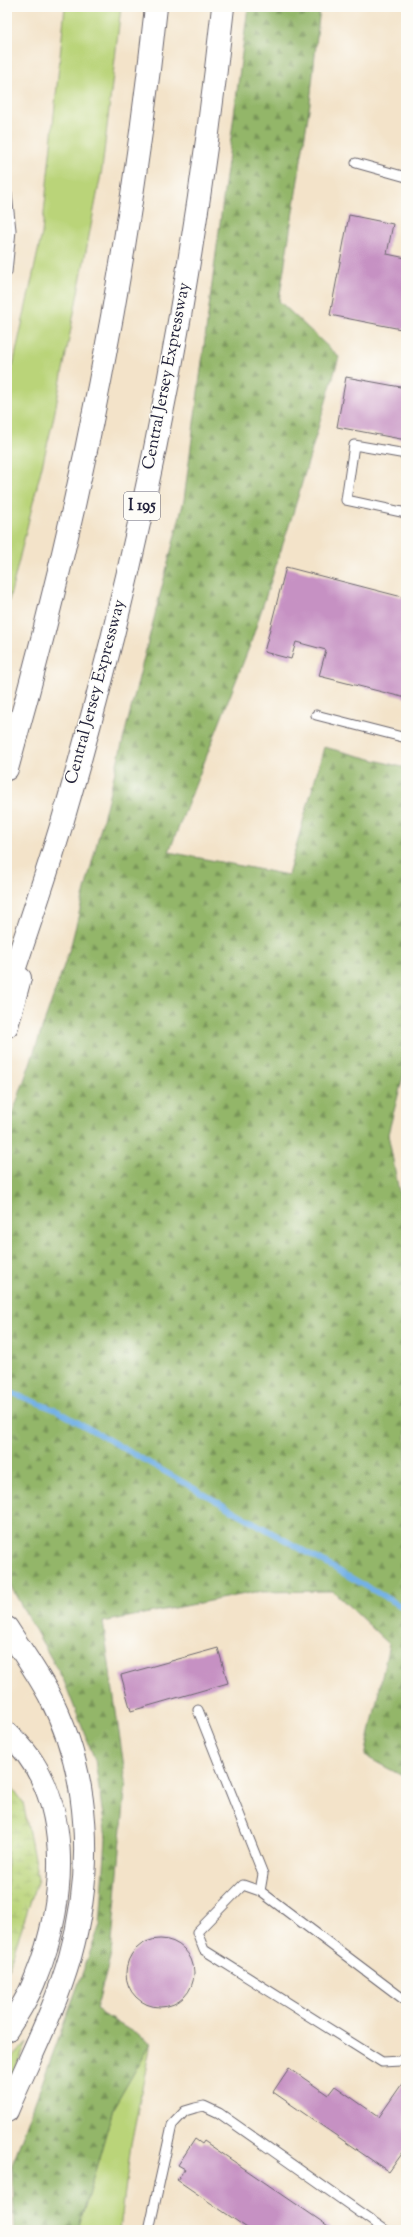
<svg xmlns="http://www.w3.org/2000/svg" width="413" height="2237" viewBox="0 0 413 2237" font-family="'Sorts Mill Goudy',serif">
<defs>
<pattern id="forest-firs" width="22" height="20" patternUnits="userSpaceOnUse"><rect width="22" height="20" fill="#93b669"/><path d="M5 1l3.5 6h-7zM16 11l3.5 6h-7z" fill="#789458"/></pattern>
<pattern id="wetland-marsh" width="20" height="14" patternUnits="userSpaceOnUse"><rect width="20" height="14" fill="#bad479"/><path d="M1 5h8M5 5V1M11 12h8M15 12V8" fill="none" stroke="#a0b66a"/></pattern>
</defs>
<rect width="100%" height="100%" fill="#fdfcf7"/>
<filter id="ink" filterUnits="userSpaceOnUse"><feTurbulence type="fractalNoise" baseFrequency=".025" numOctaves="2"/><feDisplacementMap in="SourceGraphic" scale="8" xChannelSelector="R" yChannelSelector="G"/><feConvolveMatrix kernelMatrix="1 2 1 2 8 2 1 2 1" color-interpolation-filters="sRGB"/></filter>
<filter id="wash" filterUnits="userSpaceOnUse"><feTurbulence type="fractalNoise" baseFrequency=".012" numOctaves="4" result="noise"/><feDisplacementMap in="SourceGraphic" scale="16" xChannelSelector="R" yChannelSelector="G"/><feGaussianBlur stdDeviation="0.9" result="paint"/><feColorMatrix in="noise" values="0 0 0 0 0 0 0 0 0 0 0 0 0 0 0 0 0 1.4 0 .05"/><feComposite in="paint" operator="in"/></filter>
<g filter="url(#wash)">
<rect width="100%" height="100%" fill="#f3e3c9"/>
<!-- grass -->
<path fill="#bad479" stroke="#6e7b5a" d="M 65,7 L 121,7 L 102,169 L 53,421 L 7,609 L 7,393 L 42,233 Z
M 27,2042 L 7,2088 L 7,2063 Z
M 151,2043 L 131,2144 L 120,2230 L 78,2230 L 113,2109 Z"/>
<!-- forest -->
<path fill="url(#forest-firs)" stroke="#5a6c52" d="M 248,7 L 320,7 L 310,103 L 279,301 L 339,357 L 294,510 L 250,645 L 169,852 L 288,875 L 324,747 L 406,768 L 406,1065 L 388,1134 L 406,1228 L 406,1778 L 365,1756 L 389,1644 L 333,1591 L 255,1592 L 103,1622 L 126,1781 L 111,1954 L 96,2010 L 151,2043 L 113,2109 L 78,2230 L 15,2230 L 12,2165 L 100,1925 L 106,1838 L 95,1760 L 64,1681 L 7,1580 L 7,1130 L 71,945 L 184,500 Z"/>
<!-- wetland -->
<path fill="url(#wetland-marsh)" stroke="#6e7b5a" d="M 7,1780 L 23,1802 L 38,1879 L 7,1972 Z"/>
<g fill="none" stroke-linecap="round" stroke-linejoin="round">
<!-- stream -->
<path stroke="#73b1e6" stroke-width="5.5" d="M 7,1391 L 58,1411 L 406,1609"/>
</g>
<g id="blocks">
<!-- building -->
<path fill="#c691c3" d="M 349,215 L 393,224 L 387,254 L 406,258 L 406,330 L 330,315 Z
M 346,377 L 406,388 L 406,440 L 337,427 Z
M 286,567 L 406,598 L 406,698 L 319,676 L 326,650 L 296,642 L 291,659 L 264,652 Z
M 218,1648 L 228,1683 L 131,1711 L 121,1675 Z
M126 1973a34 34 0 1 1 68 0a34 34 0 1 1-68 0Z
M 289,2068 L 328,2095 L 335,2086 L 379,2117 L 406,2078 L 406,2148 L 389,2172 L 273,2092 Z
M 195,2139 L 202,2144 L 204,2141 L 334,2230 L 250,2230 L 177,2180 L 185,2169 L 178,2165 Z"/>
</g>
</g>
<g filter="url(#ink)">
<use href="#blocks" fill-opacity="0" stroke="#6b666d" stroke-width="1"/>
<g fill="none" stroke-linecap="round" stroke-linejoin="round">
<defs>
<path id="service" d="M 356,163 L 406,177
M 7,194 L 11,230 L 7,272
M 406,454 L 354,445 L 346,500 L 406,513
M 316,715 L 406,738
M 198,1710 L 263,1874 L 260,1891
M 406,2001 L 260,1891 L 243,1885 L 197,1932 L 204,1950 L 382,2062 L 400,2061 L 406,2055
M 149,2230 L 172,2125 L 185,2111 L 195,2108 L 204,2106 L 219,2113 L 385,2230"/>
<path id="motorway" d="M 7,769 C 78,520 129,264 156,7
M 7,992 C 25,936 45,880 62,823 C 140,558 194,281 223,7
M 7,1026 L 20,978
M 7,1628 C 21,1650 37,1672 49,1695 C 91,1774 94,1872 70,1957 C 55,2010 28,2061 7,2111
M 7,1733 C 75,1791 67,1902 36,1977 C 29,1996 18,2013 7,2030"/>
</defs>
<!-- service casing -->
<use href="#service" stroke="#6b666d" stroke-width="11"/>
<!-- motorway casing -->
<use href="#motorway" stroke="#6b666d" stroke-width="24"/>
<!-- service -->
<use href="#service" stroke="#fff" stroke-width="9"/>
<!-- motorway -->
<use href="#motorway" stroke="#fff" stroke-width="22"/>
</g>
</g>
<g text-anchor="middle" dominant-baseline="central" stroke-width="3" stroke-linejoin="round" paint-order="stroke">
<!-- shield labels -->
<rect fill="#fdfcf7" stroke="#646373" stroke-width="1" x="124" y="492" width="36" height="28" rx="3"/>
<g font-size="16" font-weight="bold" fill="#22223b">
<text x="142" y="506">I 195</text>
</g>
<!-- street labels -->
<g font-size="17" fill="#22223b" stroke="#fdfcf7">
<text transform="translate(167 376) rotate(-79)">Central Jersey Expressway</text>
<text transform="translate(96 692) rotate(-75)">Central Jersey Expressway</text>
</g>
</g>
<!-- margin -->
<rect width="413" height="2237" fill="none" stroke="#fdfcf7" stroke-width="24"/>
</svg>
